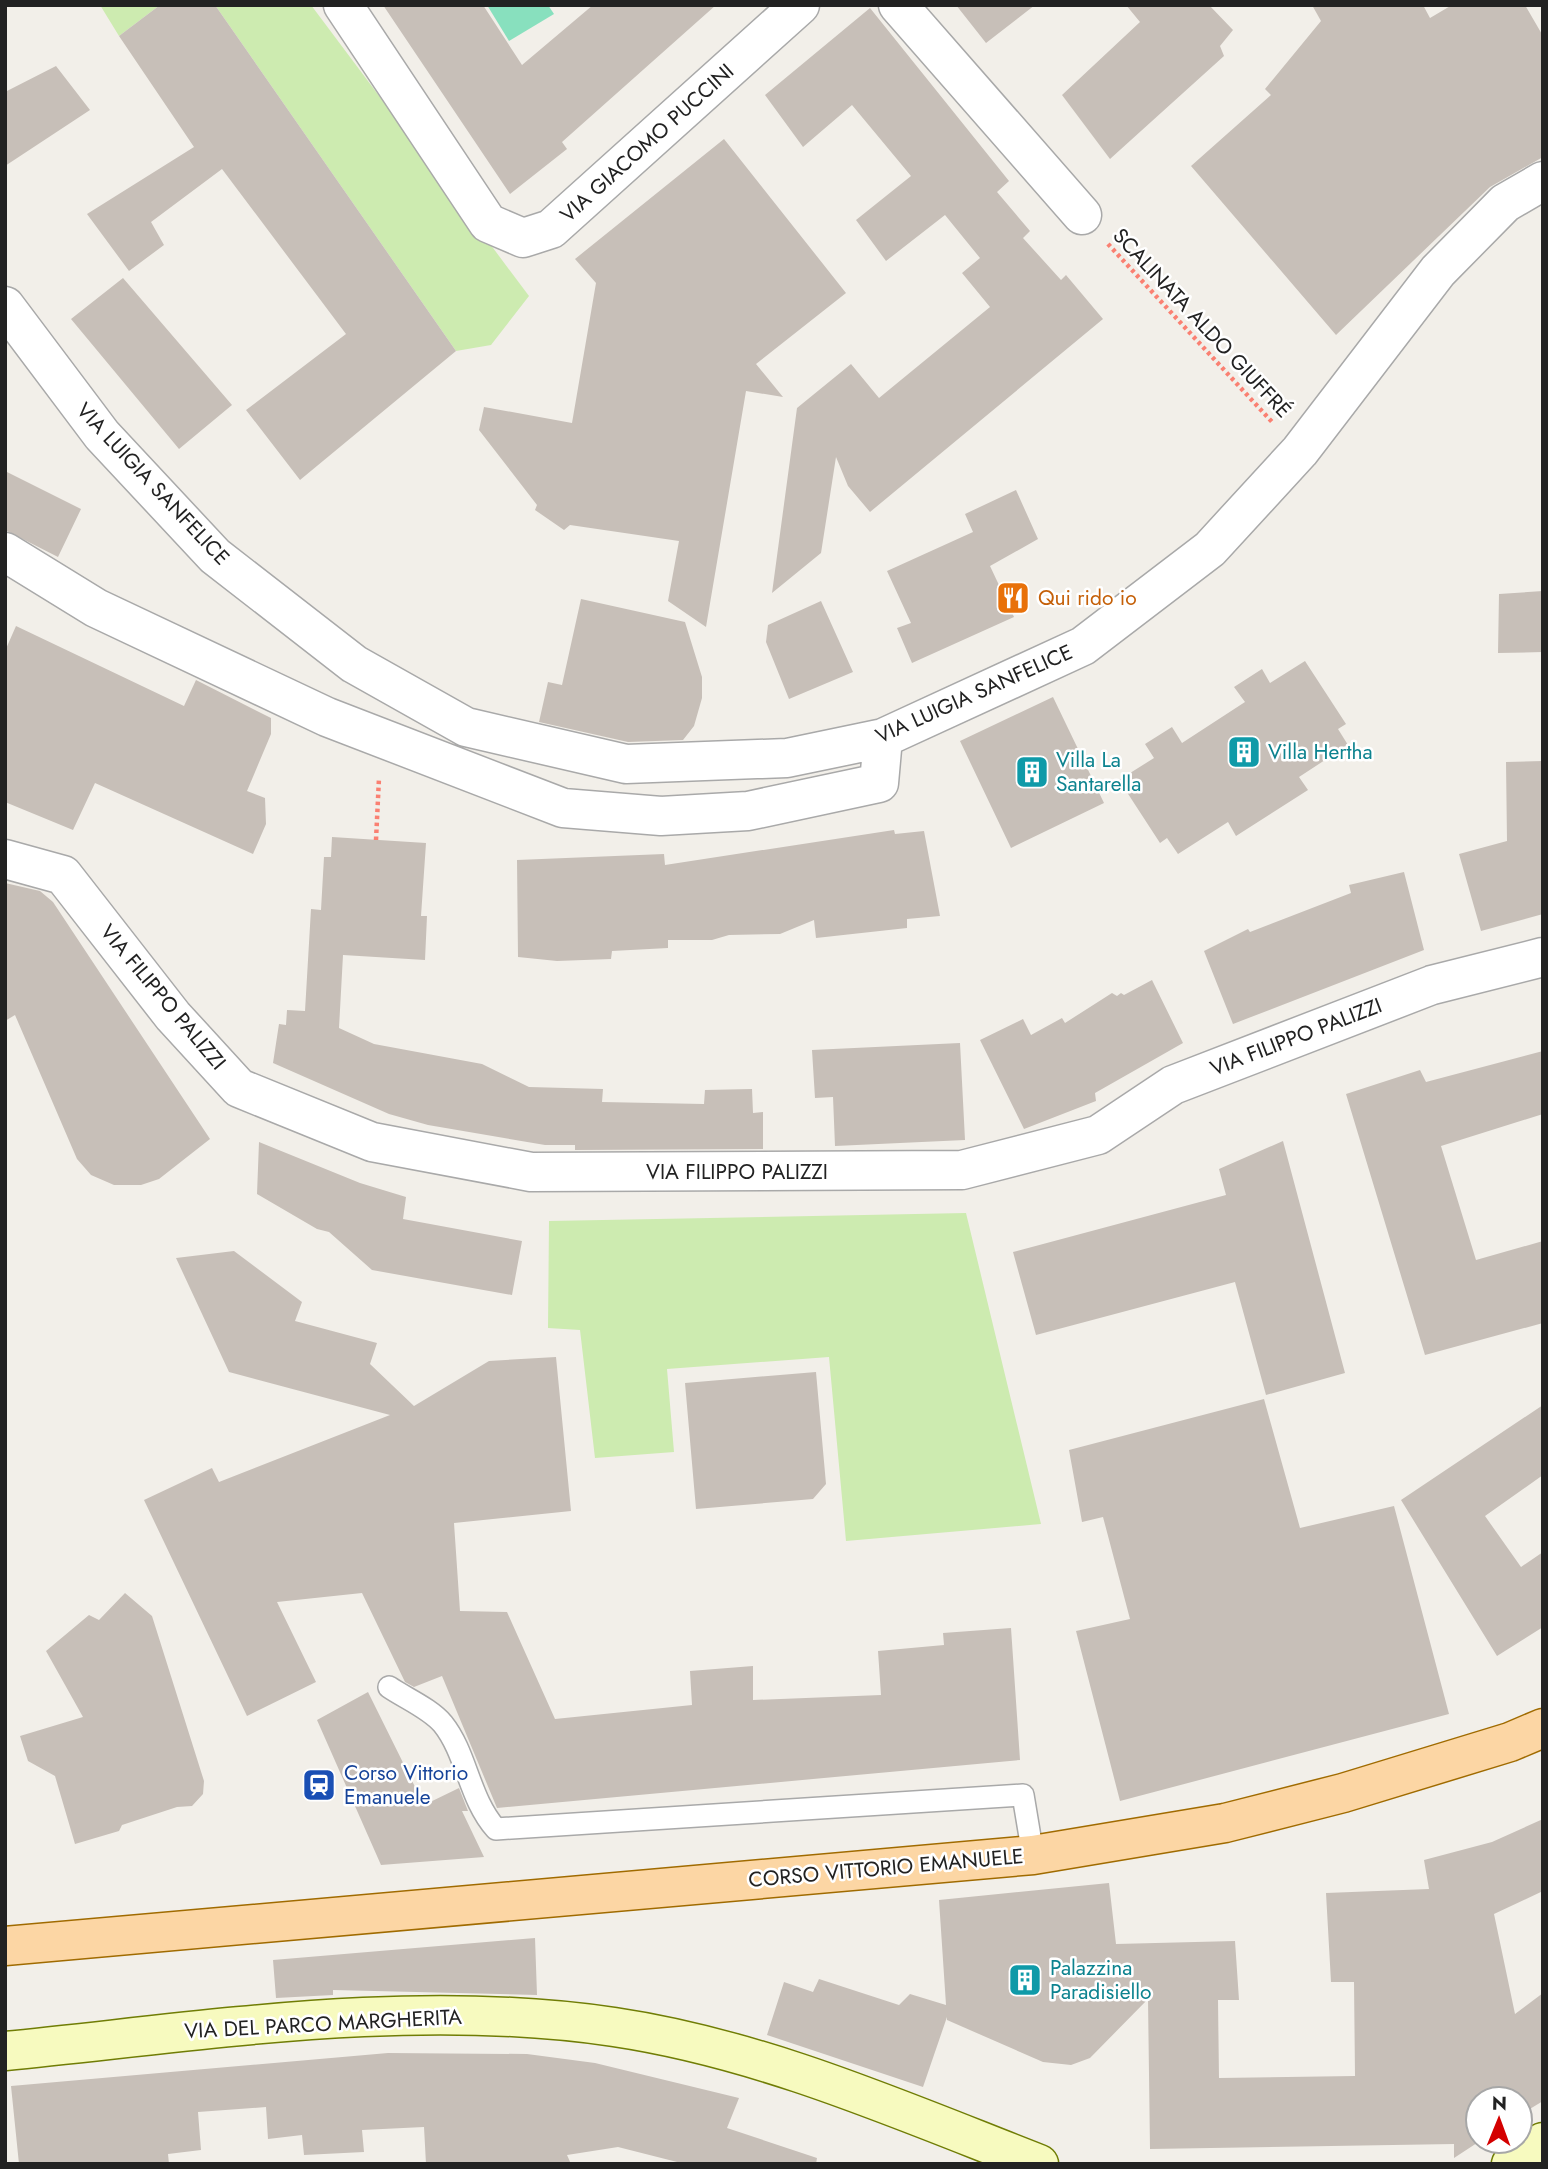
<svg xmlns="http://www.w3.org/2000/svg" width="1548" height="2169" viewBox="0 0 1548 2169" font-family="Jost,sans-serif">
<rect width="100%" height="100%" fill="#f2efe9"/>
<!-- grass -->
<path fill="#cdebb0" d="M 100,5 L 160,5 L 119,36 Z
M 215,5 L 311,5 L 529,296 L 491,345 L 456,351 Z
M 966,1213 L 1041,1524 L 846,1541 L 829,1357 L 667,1369 L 674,1452 L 595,1458 L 580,1330 L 548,1328 L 549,1221 Z"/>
<!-- pitch -->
<path fill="#88e0be" d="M 487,5 L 548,5 L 554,14 L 509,41 Z"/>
<!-- building -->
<path fill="#c7bfb8" d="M 160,5 L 215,5 L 456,351 L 300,480 L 246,410 L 346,334 L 222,169 L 151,222 L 164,245 L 129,271 L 87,214 L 194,147 L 119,36 Z
M 383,5 L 483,5 L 522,65 L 593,5 L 716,5 L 562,142 L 567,149 L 510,194 Z
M 956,5 L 1035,5 L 986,43 Z
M 1126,5 L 1209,5 L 1233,30 L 1220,46 L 1224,56 L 1110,159 L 1062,95 L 1140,22 Z
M 1312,5 L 1423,5 L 1430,18 L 1452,5 L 1525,5 L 1543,36 L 1543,157 L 1490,187 L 1336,335 L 1191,166 L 1271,95 L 1265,89 L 1321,21 Z
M 870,8 L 1009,181 L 997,192 L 1030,231 L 1023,238 L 1061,280 L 1066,275 L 1103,319 L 870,512 L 848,486 L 836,457 L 821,553 L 772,593 L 797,408 L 851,364 L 879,398 L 990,307 L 962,273 L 980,258 L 945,215 L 886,261 L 856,220 L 911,176 L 852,105 L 803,147 L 765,95 Z
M 56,66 L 90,110 L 5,166 L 5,92 Z
M 724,139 L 846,293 L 756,364 L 783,397 L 746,391 L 706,627 L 668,601 L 679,541 L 570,525 L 564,530 L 535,510 L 537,505 L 479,430 L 484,407 L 572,423 L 596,283 L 575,259 Z
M 123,278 L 232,405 L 179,449 L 71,319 Z
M 5,471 L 81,509 L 58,557 L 5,530 Z
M 1016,490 L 1038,539 L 990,566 L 1014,617 L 912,663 L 897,628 L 911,623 L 887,571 L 973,532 L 965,514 Z
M 1543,591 L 1543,652 L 1498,653 L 1499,594 Z
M 581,599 L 685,622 L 702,677 L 702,698 L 694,726 L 683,740 L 628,742 L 539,722 L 548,682 L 562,685 Z
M 821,601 L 853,672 L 789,699 L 766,642 L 768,625 Z
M 16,626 L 184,706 L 196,680 L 271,718 L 271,734 L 247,791 L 265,798 L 266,824 L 253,854 L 95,783 L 73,830 L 5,802 L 5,651 Z
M 1305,661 L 1346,724 L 1338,729 L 1348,745 L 1299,777 L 1308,790 L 1236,836 L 1228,822 L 1178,854 L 1167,838 L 1160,843 L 1119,780 L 1154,758 L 1145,744 L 1172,727 L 1182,743 L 1245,702 L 1234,687 L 1262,669 L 1270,683 Z
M 1053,697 L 1104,803 L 1011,848 L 960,741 Z
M 1543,761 L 1543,914 L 1481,931 L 1459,854 L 1507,841 L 1506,762 Z
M 894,830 L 895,834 L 924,831 L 940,916 L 907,919 L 907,928 L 816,938 L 814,920 L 780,934 L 729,935 L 712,940 L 668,940 L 668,948 L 612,951 L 611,959 L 557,961 L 518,957 L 517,860 L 664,854 L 665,865 Z
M 332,837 L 426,843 L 421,916 L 427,916 L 425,960 L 343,955 L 339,1028 L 374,1044 L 482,1064 L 529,1087 L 603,1089 L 602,1102 L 704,1104 L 705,1090 L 752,1089 L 753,1113 L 763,1112 L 763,1149 L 575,1150 L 575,1145 L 545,1145 L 428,1125 L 389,1114 L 273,1063 L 279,1024 L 286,1025 L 287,1010 L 305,1011 L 311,909 L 321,910 L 324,857 L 331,857 Z
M 1404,872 L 1424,950 L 1233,1024 L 1204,951 L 1248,929 L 1250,932 L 1351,893 L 1349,885 Z
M 5,883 L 40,891 L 53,902 L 210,1139 L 159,1179 L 141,1185 L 114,1185 L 91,1175 L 77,1159 L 15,1015 L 5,1021 Z
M 1152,980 L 1183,1043 L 1095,1093 L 1096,1101 L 1024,1129 L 980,1040 L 1023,1019 L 1031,1035 L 1062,1018 L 1065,1023 L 1112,993 L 1117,996 L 1121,993 L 1124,995 Z
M 960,1043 L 965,1140 L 835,1146 L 833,1097 L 815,1098 L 812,1050 Z
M 1543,1051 L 1543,1114 L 1441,1146 L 1476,1260 L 1543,1241 L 1543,1323 L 1425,1355 L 1346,1094 L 1420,1070 L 1426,1082 Z
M 1283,1141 L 1345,1373 L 1266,1395 L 1235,1282 L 1036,1335 L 1013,1252 L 1226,1195 L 1219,1169 Z
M 259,1142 L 360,1183 L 406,1197 L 403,1219 L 522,1241 L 512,1295 L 372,1270 L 329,1232 L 317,1229 L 257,1194 Z
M 234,1251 L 302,1302 L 295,1321 L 377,1343 L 370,1364 L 414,1406 L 489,1361 L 556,1357 L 571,1511 L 454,1523 L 460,1611 L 507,1612 L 555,1719 L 692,1705 L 690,1671 L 753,1666 L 753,1700 L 881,1695 L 878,1651 L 944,1645 L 943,1633 L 1011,1628 L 1020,1760 L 497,1808 L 442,1676 L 414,1687 L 405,1682 L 362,1593 L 277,1602 L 316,1682 L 247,1716 L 144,1500 L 212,1468 L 219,1482 L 390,1415 L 229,1372 L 176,1258 Z
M 816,1372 L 826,1484 L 813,1499 L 696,1509 L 685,1383 Z
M 1264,1399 L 1300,1528 L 1394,1506 L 1449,1714 L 1120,1801 L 1076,1631 L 1130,1619 L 1103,1517 L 1082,1522 L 1069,1450 Z
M 1543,1405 L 1543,1475 L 1485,1516 L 1521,1567 L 1543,1552 L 1543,1627 L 1497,1656 L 1401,1500 Z
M 125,1593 L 152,1616 L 204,1781 L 203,1794 L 192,1806 L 177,1807 L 122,1825 L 119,1831 L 75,1844 L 55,1776 L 28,1761 L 20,1736 L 83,1717 L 46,1651 L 89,1615 L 99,1620 Z
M 368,1692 L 424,1805 L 459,1788 L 468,1811 L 462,1811 L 484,1857 L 381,1865 L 317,1720 Z
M 1543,1819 L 1543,1891 L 1494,1914 L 1515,2014 L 1543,1993 L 1543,2101 L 1520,2115 L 1520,2099 L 1478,2099 L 1480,2141 L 1454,2158 L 1454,2144 L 1150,2149 L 1148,1999 L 1090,2058 L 1071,2065 L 1043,2062 L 947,2020 L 947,2017 L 923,2087 L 767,2035 L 784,1982 L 813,1992 L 819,1979 L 899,2005 L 910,1994 L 946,2005 L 939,1900 L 1109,1883 L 1116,1944 L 1235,1941 L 1239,2000 L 1218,2000 L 1219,2078 L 1355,2076 L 1354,1982 L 1331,1982 L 1326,1893 L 1429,1889 L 1424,1860 L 1492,1842 Z
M 535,1938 L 537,1995 L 333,1990 L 333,1995 L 276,1998 L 273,1960 Z
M 388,2053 L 527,2054 L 595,2063 L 739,2098 L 727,2128 L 817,2158 L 816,2164 L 685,2164 L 618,2147 L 567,2155 L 571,2164 L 426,2164 L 424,2127 L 362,2130 L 364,2152 L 304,2155 L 302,2135 L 268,2139 L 266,2107 L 198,2112 L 201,2150 L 168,2154 L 169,2164 L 19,2164 L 11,2086 Z"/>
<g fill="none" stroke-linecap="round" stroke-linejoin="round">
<defs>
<path id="lane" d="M 389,1687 C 405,1698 431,1709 443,1724 C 467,1754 469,1799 496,1829 L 1023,1795 L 1033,1855"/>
<path id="street" d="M 343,5 L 488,223 L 523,238 L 551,229 L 800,5
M 898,5 L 1082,215
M 5,306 L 102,435 L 215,556 L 354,664 L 466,727 L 626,764 L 787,758 L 883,738 L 1083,646 L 1210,549 L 1300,451 L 1438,271 L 1505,203 L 1543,181
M 5,552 L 96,608 L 327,717 L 563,808 L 661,816 L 748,811 L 879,783 L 883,738
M 5,859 L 63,875 L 173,1016 L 239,1088 L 372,1142 L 531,1172 L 962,1170 L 1098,1135 L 1173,1085 L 1432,985 L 1543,957"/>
<path id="secondary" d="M 5,2051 C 207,2031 412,1997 614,2027 C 762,2049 900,2110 1039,2164
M 1511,2164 L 1543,2142"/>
<path id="primary" d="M 5,1946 L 1033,1855 L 1225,1823 L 1343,1793 L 1510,1742 L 1543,1728"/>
</defs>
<!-- lane casing -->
<use href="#lane" stroke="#a9a9a9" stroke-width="24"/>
<!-- street casing -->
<use href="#street" stroke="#a9a9a9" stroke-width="41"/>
<!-- secondary casing -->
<use href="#secondary" stroke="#707d05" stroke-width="41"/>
<!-- primary casing -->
<use href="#primary" stroke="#a06b00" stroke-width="41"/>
<!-- path -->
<path stroke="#fa8072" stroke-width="4.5" stroke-dasharray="3.5 3.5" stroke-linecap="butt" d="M 1108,244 L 1273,423
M 376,840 L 379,778"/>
<!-- lane -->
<use href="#lane" stroke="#fff" stroke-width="21"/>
<!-- street -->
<use href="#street" stroke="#fff" stroke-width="38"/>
<!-- secondary -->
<use href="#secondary" stroke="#f7fabf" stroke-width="38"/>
<!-- primary -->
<use href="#primary" stroke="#fcd6a4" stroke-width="38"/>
</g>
<!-- icons -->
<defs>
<symbol id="restaurant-square" viewBox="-11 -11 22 22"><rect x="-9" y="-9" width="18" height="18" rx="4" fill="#e8710a" stroke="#fff"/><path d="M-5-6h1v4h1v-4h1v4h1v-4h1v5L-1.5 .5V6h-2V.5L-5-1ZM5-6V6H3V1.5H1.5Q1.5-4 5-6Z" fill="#fff"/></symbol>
<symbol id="building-square" viewBox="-11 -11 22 22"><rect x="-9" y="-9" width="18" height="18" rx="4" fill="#0f9aa8" stroke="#fff"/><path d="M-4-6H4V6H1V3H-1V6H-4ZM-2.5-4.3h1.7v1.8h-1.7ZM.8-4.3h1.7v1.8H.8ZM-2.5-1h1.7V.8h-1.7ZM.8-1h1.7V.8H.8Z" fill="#fff"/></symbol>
<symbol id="station-square" viewBox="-11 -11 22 22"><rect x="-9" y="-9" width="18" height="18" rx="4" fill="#1a4fb4" stroke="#fff"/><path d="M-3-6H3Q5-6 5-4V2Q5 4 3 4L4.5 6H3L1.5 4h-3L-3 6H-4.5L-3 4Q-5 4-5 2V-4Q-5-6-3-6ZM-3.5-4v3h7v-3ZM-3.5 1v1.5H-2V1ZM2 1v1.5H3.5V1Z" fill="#fff"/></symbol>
</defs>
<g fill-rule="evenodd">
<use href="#restaurant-square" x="994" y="579" width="38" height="38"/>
<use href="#building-square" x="1225" y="733" width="38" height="38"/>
<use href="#building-square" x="1013" y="753" width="38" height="38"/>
<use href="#station-square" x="300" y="1766" width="38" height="38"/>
<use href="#building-square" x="1006" y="1961" width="38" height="38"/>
</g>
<g text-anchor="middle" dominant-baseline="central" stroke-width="5" stroke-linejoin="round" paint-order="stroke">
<!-- street labels -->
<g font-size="21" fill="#222" stroke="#fff">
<text transform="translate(647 143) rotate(-42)">VIA GIACOMO PUCCINI</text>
<text transform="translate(1202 323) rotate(47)">SCALINATA ALDO GIUFFRÉ</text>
<text transform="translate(153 484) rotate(47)">VIA LUIGIA SANFELICE</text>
<text transform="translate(974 694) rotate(-24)">VIA LUIGIA SANFELICE</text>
<text transform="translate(163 997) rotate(50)">VIA FILIPPO PALIZZI</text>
<text transform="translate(1296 1037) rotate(-21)">VIA FILIPPO PALIZZI</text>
<text x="737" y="1172">VIA FILIPPO PALIZZI</text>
<text transform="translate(886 1868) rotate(-5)">CORSO VITTORIO EMANUELE</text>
<text transform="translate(323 2024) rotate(-3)">VIA DEL PARCO MARGHERITA</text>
</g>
<!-- food labels -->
<g font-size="21" fill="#c56008" stroke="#fff" text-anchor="start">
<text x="1038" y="598">Qui rido io</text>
</g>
<!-- culture labels -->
<g font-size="21" fill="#0d838f" stroke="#fff" text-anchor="start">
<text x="1268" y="752">Villa Hertha</text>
<text x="1056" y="760">Villa La<tspan x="1056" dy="24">Santarella</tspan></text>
<text x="1050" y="1968">Palazzina<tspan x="1050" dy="24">Paradisiello</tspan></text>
</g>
<!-- transit labels -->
<g font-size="21" fill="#164399" stroke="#fff" text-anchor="start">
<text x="344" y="1773">Corso Vittorio<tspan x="344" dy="24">Emanuele</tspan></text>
</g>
</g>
<!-- border -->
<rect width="1548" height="2169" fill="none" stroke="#222222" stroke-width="14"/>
<!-- north arrow -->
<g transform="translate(1499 2120) rotate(1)"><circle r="33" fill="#ffffff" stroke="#a7a7a7" stroke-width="2"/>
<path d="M0-5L12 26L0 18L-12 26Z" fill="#d40000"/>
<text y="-10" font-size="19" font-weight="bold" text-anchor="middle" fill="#222222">N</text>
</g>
</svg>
